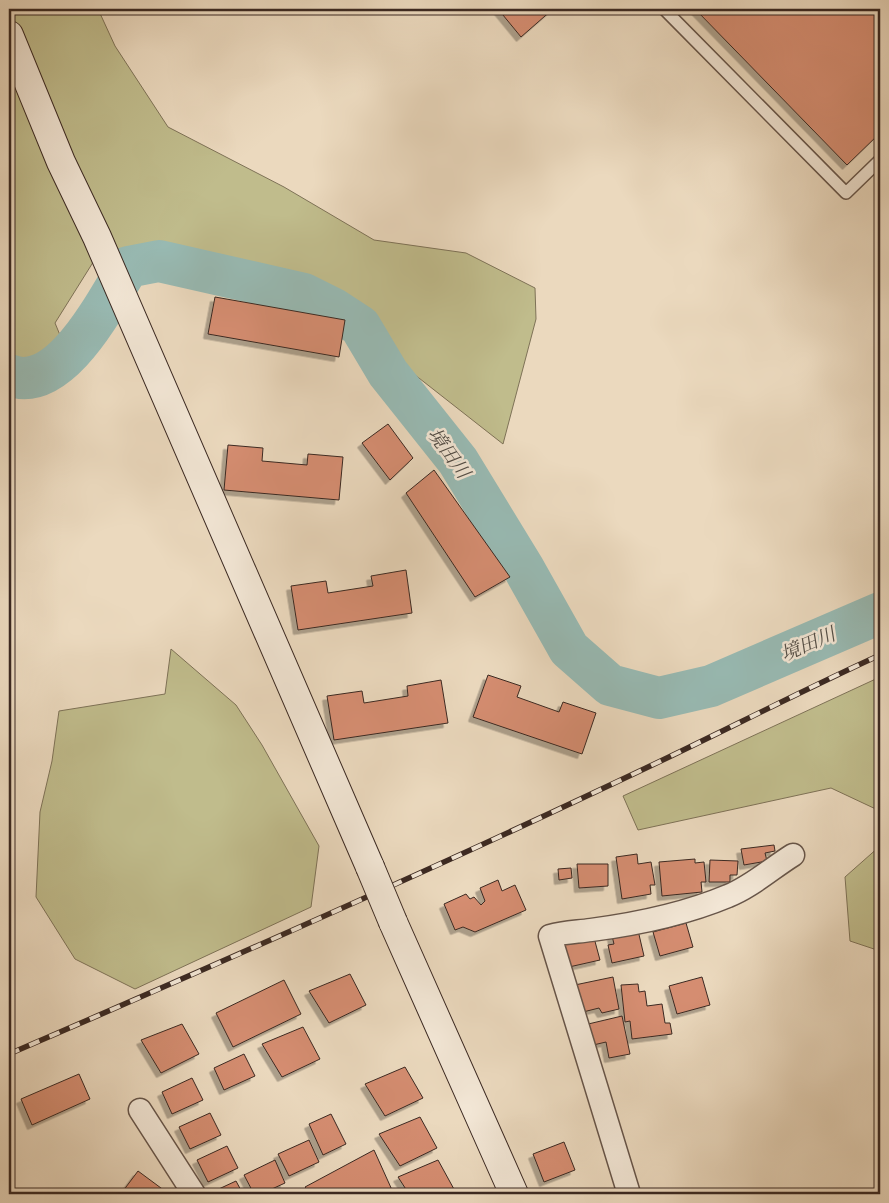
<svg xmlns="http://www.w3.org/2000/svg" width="889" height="1203" viewBox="0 0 889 1203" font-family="'Libre Caslon Text','Noto Serif JP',serif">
<defs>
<filter id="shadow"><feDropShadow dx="-4.5" dy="4.5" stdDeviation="0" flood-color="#0004"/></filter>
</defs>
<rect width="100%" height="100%" fill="#ebd9be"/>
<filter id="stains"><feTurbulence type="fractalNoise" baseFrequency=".004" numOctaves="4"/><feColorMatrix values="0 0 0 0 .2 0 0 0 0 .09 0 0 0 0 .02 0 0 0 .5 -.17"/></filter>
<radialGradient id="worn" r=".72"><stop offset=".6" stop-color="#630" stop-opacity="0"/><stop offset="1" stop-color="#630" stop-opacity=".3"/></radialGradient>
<!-- green -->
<path fill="#c0bc8c" stroke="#7e7257" d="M 9,9 L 98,9 L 115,46 L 168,127 L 284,187 L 374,240 L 466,253 L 535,288 L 536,319 L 503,444 L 345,320 L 185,253 L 102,248 L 55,323 L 74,369 L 34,395 L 9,395 Z
M 171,649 L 236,705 L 262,745 L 319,846 L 311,907 L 135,989 L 75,959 L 36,897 L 40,812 L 52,761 L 59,711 L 165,694 Z
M 880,677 L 880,811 L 831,788 L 638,830 L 623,796 Z
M 880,846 L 880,951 L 850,941 L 845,877 Z"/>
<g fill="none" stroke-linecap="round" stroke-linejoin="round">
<!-- river -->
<path stroke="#98bab3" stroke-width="42" d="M 9,375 C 60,396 106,302 128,267 L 159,261 L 304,294 L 334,309 L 360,326 L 388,373 L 458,461 L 524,569 L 569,649 L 610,685 L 659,698 L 711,686 L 880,613"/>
</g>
<!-- building -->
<path fill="#d58d71" stroke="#3b2922" filter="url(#shadow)" d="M 498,9 L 553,9 L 521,37 Z
M 695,9 L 880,9 L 880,133 L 847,165 Z
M 215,297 L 345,320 L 339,357 L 208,334 Z
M 388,424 L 413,458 L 390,480 L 362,443 Z
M 228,445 L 263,448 L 262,461 L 307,465 L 308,454 L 343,457 L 339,500 L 224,490 Z
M 434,470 L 510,577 L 475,597 L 406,493 Z
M 406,570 L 412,613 L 298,630 L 291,586 L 326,581 L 328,593 L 373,586 L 371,576 Z
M 488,675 L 521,686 L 517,697 L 559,712 L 563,702 L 596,713 L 582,754 L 473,717 Z
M 441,680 L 448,723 L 334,740 L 327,696 L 362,691 L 364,703 L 408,696 L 407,686 Z
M 774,845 L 775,851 L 765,853 L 767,861 L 744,865 L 741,849 Z
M 637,854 L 638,864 L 651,862 L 655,885 L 650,885 L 651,894 L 622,899 L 616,857 Z
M 695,859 L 695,863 L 704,862 L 706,882 L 701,882 L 702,892 L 662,896 L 659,862 Z
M 710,860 L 738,861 L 737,875 L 730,875 L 730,882 L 709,882 Z
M 577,864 L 608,864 L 608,886 L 579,888 Z
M 571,868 L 572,878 L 559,880 L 558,869 Z
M 498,880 L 502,891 L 515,885 L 526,910 L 475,932 L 463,927 L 455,930 L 444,904 L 466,894 L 470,899 L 474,897 L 481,905 L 485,901 L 480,888 Z
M 686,923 L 693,947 L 660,956 L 653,932 Z
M 637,926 L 644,956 L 612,963 L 608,945 L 614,944 L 611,932 Z
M 593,934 L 600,960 L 569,967 L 561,939 Z
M 350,974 L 366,1005 L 329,1023 L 309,991 Z
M 613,977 L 619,1009 L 602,1013 L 599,1008 L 583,1012 L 570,986 Z
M 702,977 L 710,1005 L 677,1014 L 669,986 Z
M 284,980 L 301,1014 L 233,1047 L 216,1013 Z
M 638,984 L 639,992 L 645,991 L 647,1006 L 662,1004 L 665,1023 L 670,1023 L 672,1034 L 632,1039 L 630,1021 L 625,1022 L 621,985 Z
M 622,1016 L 630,1054 L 609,1058 L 606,1042 L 589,1046 L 584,1025 Z
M 182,1024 L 199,1054 L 161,1073 L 141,1040 Z
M 303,1027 L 320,1059 L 282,1077 L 262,1044 Z
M 244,1054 L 255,1076 L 224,1090 L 214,1068 Z
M 405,1067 L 423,1098 L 385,1116 L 365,1084 Z
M 79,1074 L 90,1099 L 32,1125 L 21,1099 Z
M 192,1078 L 203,1100 L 172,1114 L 162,1092 Z
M 210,1113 L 221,1135 L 190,1149 L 179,1127 Z
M 331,1114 L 346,1144 L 323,1155 L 309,1124 Z
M 420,1117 L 437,1148 L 400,1166 L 379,1134 Z
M 309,1140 L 319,1162 L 289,1176 L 278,1154 Z
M 564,1142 L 575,1170 L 544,1182 L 533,1154 Z
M 227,1146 L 238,1168 L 208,1182 L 197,1160 Z
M 374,1150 L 392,1190 L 384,1194 L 311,1194 L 305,1187 Z
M 275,1160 L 285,1183 L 261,1194 L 254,1194 L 244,1175 Z
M 438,1160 L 455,1191 L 448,1194 L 409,1194 L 398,1177 Z
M 138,1171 L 165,1191 L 163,1194 L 128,1194 L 123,1191 Z
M 236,1181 L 243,1194 L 208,1194 Z"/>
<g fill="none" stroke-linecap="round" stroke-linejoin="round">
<defs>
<path id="lane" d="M 664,9 L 846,193 L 880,160"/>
<path id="street" d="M 140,1110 L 194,1194
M 629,1194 L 550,936 C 564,932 577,932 591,930 C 637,924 685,914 728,896 C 751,887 772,868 793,855"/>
<path id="secondary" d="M 9,35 L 61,162 L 97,237 L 370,867
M 393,922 L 514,1194"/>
</defs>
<!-- lane casing -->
<use href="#lane" stroke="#675549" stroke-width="14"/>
<!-- street casing -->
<use href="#street" stroke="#675549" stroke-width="25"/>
<!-- secondary casing -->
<use href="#secondary" stroke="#3b2922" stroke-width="30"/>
<!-- lane -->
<use href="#lane" stroke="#f2e6d5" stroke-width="11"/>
<!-- street -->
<use href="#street" stroke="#f2e6d5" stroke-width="22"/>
<!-- secondary -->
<use href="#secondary" stroke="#f2e6d5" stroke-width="28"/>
<defs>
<path id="rail" d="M 9,1054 C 223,962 436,868 646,768 C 724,731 801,691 880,655"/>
</defs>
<!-- rail casing -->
<use href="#rail" stroke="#3b2922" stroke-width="5.5"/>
<!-- rail -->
<use href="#rail" stroke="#f2e6d5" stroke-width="4" stroke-dasharray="11" stroke-linecap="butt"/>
<defs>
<path id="secondary-bridge" d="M 370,867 L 393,922"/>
</defs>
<!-- secondary-bridge casing -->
<use href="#secondary-bridge" stroke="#3b2922" stroke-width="30" stroke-linecap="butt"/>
<!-- secondary-bridge -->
<use href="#secondary-bridge" stroke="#f2e6d5" stroke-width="28"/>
</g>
<g text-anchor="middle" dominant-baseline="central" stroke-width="5" stroke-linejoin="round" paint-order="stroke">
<!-- water labels -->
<g font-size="19" font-style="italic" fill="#524d46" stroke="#f2e6d5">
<text transform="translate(449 453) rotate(54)">境田川</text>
<text transform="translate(808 644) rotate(-23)">境田川</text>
</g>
</g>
<!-- margin -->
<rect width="889" height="1203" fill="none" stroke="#ebd9be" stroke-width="30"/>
<rect x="10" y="10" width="869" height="1183" fill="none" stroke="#3b2922" stroke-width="2.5"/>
<rect x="15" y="15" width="859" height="1173" fill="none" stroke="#3b2922"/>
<rect width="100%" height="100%" filter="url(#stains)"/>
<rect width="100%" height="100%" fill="url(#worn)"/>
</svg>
